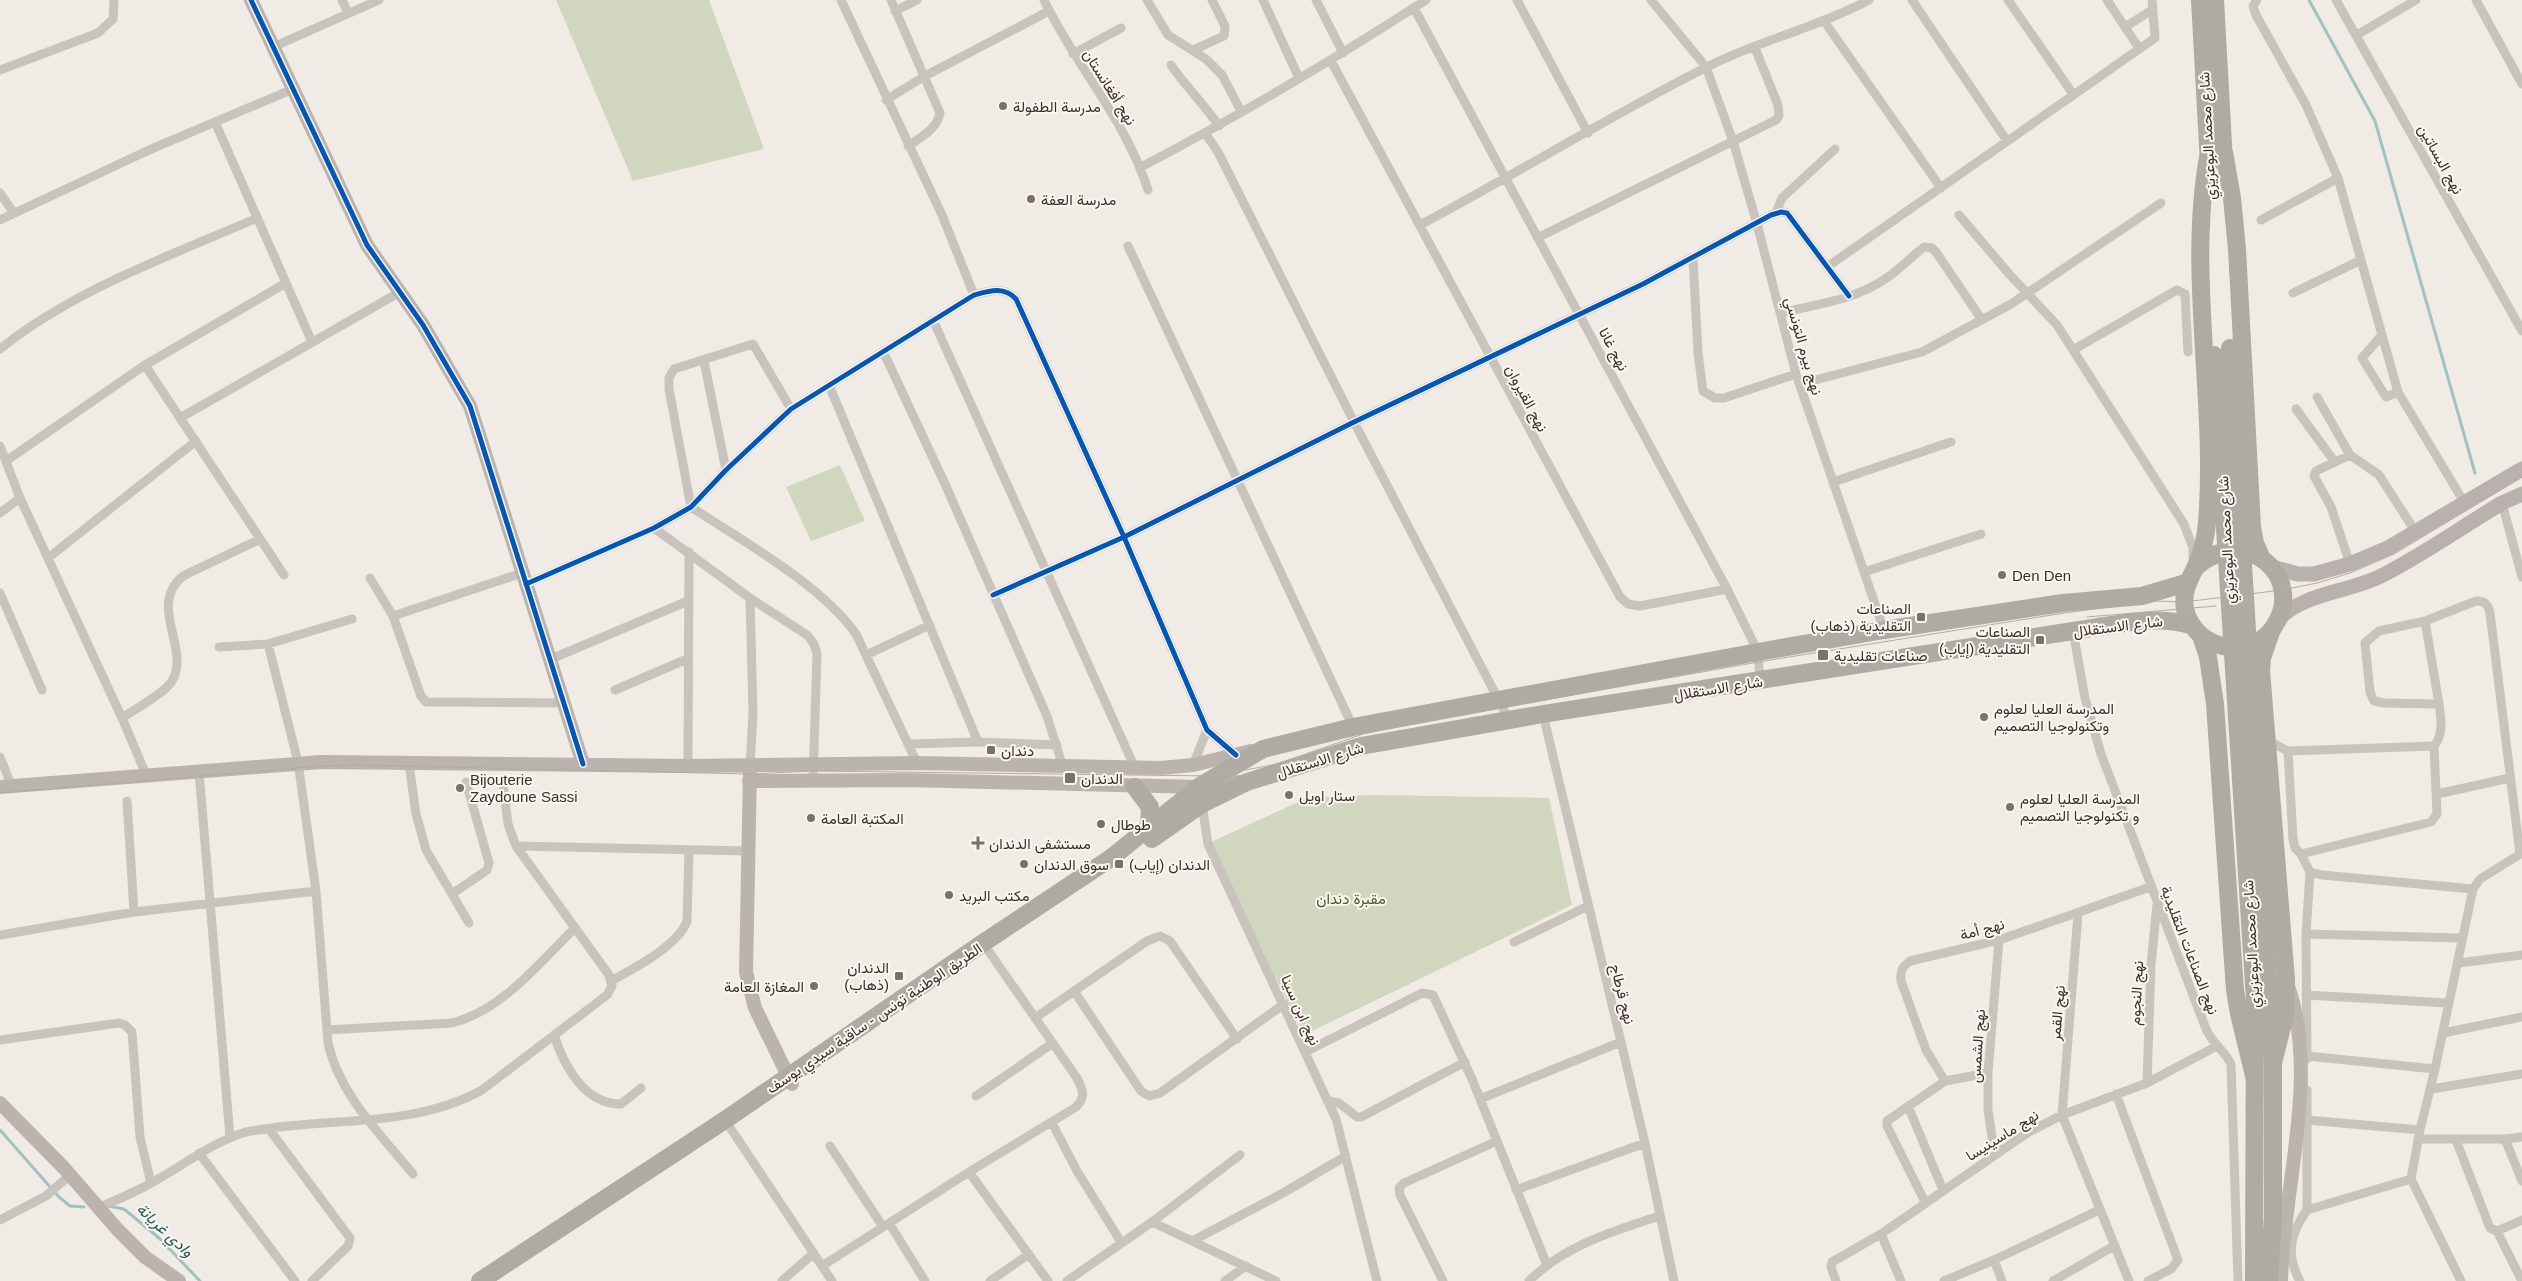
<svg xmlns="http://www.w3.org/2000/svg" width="2522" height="1281" viewBox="0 0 2522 1281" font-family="Helvetica,Vazirmatn,sans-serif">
<rect width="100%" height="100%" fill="#f0ebe5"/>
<!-- green -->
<path fill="#d1d6bf" d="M 556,0 L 709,0 L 764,149 L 633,181 Z
M 840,465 L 865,521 L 811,541 L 786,487 Z
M 1375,795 L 1549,798 L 1572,905 L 1304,1035 L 1209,843 L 1309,797 Z"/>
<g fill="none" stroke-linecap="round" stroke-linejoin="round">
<!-- stream -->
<path stroke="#a1c2c1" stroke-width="3" d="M 2309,0 L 2375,121 L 2475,473
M 0,1130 L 59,1197 L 70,1206 L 84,1207
M 108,1206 L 124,1209 L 159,1238 L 200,1281"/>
<!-- street -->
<path stroke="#c9c3be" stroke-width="9" d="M 342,0 L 348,13
M 841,0 L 942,215 L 974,295
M 891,0 L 940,113 C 937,129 921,137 908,146
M 1044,0 C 1075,65 1126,120 1148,190
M 1147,0 L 1168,35 L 1206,59 L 1222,75 L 1241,111
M 1263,0 L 1299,78
M 1316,0 L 1343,53
M 1517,0 L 1588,133
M 1651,0 L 1706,67 L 1733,141 L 1757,224 L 1796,374 L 1884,630
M 1912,0 L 2007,141
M 2008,0 L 2073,94
M 2107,0 L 2139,48
M 2257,0 L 2253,6 L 2256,15 L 2306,105 L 2338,178 L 2398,392 L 2464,502
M 2336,0 L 2522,331
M 2476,0 L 2522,84
M 1414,8 L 1727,589 L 1758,652 L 1760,681
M 895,11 L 917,0
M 1824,21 L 1941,188
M 2125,27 L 2152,10
M 2357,35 L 2416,0
M 273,47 L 379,0
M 1193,50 L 1224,36 L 1225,26 L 1212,0
M 1073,54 L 1121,28
M 1331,61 L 1620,597 L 1628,604 L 1640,606 L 1727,589
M 1171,65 C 1186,87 1204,104 1219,126
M 0,70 L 98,33 L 113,19 L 114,0
M 886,100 L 925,76 L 1049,11
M 215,122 L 312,342
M 1205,133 L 1218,152 L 1354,422 L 1509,720
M 1141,167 C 1239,116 1333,60 1426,0
M 0,193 L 13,212
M 1776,213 L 1782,198 L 1835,149
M 1959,215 L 2010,275 L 2057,325 L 2184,524 L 2193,548 L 2193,558
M 0,220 L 149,150 L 293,89
M 2261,220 L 2338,178
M 1420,225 C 1516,174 1608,117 1705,68 C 1757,41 1816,28 1869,0
M 1539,237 L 1776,120 L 1779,116 L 1778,105 L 1755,48
M 1128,246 L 1353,727
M 1693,259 L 1698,353 L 1703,391 L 1715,398 L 1724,398 L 1796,374
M 1827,267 L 2155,38 L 2152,0
M 2293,293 L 2361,260
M 1780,313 C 1814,305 1855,300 1885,279 C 1899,270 1911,257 1924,247 L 1932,248 L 1936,252 L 1982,320
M 933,320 L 1135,768
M 2382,335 L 2362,358 L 2386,397 L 2398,392
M 0,349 C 75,289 170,256 257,218
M 2073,350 L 2177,290 L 2185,294 L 2188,352
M 883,351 L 945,484 L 1047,716 L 1063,767
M 704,361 L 726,470
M 145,365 L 284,575
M 1800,384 L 1922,352 L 2011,304 L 2161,203
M 829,385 L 978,742
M 2317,397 L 2350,455 L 2379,475 L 2415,531
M 791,409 L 753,344 L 674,369 L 669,378 L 669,389 L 691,507 C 741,540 822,585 856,634 L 917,763
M 2296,409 L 2334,461
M 180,418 L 400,292
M 0,446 L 20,498 L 122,718 L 147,777
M 6,461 L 145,365 L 286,283
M 1833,482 L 1951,442
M 2502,503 L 2522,577
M 0,513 L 20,498
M 654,528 L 750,598 L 807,635 L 814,644 L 817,654 L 813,781
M 48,558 L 196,441
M 2350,564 L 2331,507 L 2314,476 L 2316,471 L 2350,455
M 1864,572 L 1981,534
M 370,578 L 393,616 L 421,696 L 426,702 L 565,703
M 526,584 L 654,528 L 691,507 L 726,470 L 791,409 L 974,295 C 989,291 1004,286 1016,299 L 1124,537 L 1207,730 L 1236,755
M 0,593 L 42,690
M 993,595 L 1124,537 L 1354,422 L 1643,284 L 1771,215 L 1781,212 L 1787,213 L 1849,296
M 393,616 L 522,573
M 2425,621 L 2439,704
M 2073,631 L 2085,698 L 2101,754 L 2206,1029 C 2212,1043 2225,1051 2231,1064 L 2238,1281
M 268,644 L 298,762 L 316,891 L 328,1043 C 339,1094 381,1135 413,1174
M 219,647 L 268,644 L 352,619
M 866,655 L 930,625
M 551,659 L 688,601
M 615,690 L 687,659
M 1543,714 L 1645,1143 L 1674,1281
M 122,718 C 135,709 165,693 172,681 C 191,648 147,606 183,576 L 260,539
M 2267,740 L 2288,751 L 2434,746 C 2444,734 2441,718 2439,704 L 2384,703 L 2374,701 L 2370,692 L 2365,643 L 2379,631 L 2425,621 L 2476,601 C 2485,601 2488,604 2490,613 L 2520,854
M 909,744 L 978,742 L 1057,745
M 2288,751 L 2293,839 L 2295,848 L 2301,854 L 2431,822 L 2437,814 L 2434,746
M 0,757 L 12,787
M 411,762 L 410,771 L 416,814 L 426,850 L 469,923
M 1193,765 L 1207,730
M 688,766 L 689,552
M 750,766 L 753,713 L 750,598
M 199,772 L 230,1137
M 2437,794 L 2510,778
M 127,801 L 134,912
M 1202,804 L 1208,844 L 1336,1119 L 1377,1281
M 516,846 L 748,851
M 2301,854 L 2310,872 L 2322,875 L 2473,889
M 452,894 L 487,870 L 489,863 L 466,782
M 2078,914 L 2062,1115 L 2129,1281
M 2306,934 L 2461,938
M 0,935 L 134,912 L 316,891
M 1999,940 L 1988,1073 L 1988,1110 L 1992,1137 L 1999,1151
M 1514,942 L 1588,906
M 983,943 L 1077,1078 C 1083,1090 1086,1097 1076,1107 L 969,1172 L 1048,1281
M 2458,963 L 2522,955
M 611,981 C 633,969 679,945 687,921 L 689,850
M 1074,991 L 1141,1091 L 1149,1096 L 1160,1093 L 1284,1004
M 2306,995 L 2448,1003
M 1035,1018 L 1147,941 L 1160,936 L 1170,941 L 1237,1039
M 327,1030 L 452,1023 C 503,1010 539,963 575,928
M 2443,1033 L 2522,1017
M 554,1035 C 564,1066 584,1104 621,1104 L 641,1088
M 0,1040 L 119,1023 L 125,1025 L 132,1032 L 140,1137 L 151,1183
M 1305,1052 L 1422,993 L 1433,995 L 1472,1079 L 1547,1265
M 2307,1056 L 2435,1069
M 2307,1059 L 2306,934 L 2310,872
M 1988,1073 L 1945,1081 L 1926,1050 L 1901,981 C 1900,971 1902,967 1910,961 L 1999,940 L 2150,887
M 2147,1083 L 2151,965 L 2157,904
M 2431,1089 L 2522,1074
M 2116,1094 L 2178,1260 L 2171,1269 L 2148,1281
M 976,1096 L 1053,1043
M 1480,1099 L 1621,1042
M 1328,1101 L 1339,1103 L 1357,1117 L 1361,1117 L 1465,1062
M 1908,1106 L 1943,1190
M 725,1120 L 832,1281
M 2307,1120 L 2420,1130
M 1052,1123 L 1077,1171 L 1121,1242
M 269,1129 L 350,1238 L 348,1246 L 312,1281
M 2418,1139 L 2505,1139 L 2522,1137
M 2505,1139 L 2522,1181
M 2456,1140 L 2490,1228 L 2497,1231 L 2522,1220
M 830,1146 L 883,1227
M 199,1153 L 295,1281
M 2411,1179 L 2461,1281
M 1516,1190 L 1645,1143
M 1925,1202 L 1887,1126 L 1887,1121 L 1945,1081
M 98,1208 C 116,1200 134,1193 151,1183 C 183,1166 210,1143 246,1132 C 324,1116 410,1130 482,1090 L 607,995 L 612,986 L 609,975 L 516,846 L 508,824 L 503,784
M 2307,1210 L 2411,1179 L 2420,1130 L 2435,1069 L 2473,889 L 2480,879 L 2522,853
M 0,1220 L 46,1196 L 70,1175
M 1152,1222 L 1240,1155
M 889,1223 L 925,1281
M 2497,1231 L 2522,1281
M 1881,1234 L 1901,1281
M 1194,1240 L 1283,1193 L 1346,1156
M 822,1266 L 969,1172
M 782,1281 L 814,1253
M 990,1281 L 1029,1254
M 1067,1281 L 1152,1222 L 1276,1281
M 1225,1281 L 1246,1266
M 1443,1281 L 1400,1195 L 1399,1188 L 1404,1183 L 1497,1141
M 1529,1281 C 1564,1246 1613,1231 1659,1216
M 1836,1281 L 1831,1267 L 1832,1262 L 1881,1234 L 2027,1133 L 2062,1115 L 2147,1083 L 2217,1046
M 1944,1281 L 1994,1260
M 2002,1281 L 1994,1260 L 2099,1210
M 2053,1281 L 2114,1246
M 2300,1281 C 2285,1255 2291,1232 2307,1210 L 2307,1090"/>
<!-- secondary -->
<path stroke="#bab3ae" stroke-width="14" d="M 251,0 L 367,245 L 423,325 L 470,406 L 583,764
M 750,772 L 746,972 L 755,1008 L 792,1084
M 749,781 L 907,780 L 1199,787 L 1241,782
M 0,787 L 321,762 L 688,766 L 917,763 L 1161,768 L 1193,765 L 1251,751
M 0,1103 L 64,1168 L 118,1230 L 145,1257 L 179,1281
M 2281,1281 C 2283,1188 2319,1079 2289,989"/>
<!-- primary -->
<path stroke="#b8b1ad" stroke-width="15" d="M 2272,567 L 2298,574 L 2314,574 L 2350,564 L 2388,548 L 2522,469
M 2279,619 C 2303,593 2351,592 2383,575 C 2424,554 2462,527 2502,503 L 2522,494"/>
<!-- highway -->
<path stroke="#afaaa4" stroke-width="18" d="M 2200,0 L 2209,164
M 2215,0 L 2224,162
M 2224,152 L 2232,198 L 2237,249 L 2252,527 L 2255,543 L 2262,559
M 2196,567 C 2246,522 2308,579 2273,628 C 2249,662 2194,649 2185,609 C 2182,592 2189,581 2196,566 C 2202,552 2206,537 2207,522 C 2217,401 2186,271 2209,152
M 2201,636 L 2208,657 L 2215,704 L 2235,990 L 2239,1014 L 2255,1080
M 1135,787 L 1150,807 L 1149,827
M 1152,839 L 1202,804 L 1247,782 L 1361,746 L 1543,714 L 2073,631 C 2111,626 2156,613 2193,626
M 480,1281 L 725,1120 L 983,943 L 1111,858 L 1200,786 L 1263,749 L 1353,727 L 1758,652 L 1884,630 L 2063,603 L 2142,596 L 2186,583
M 2254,1281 L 2255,1000
M 2269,1281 L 2273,1217 L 2273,1063 L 2285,1015 L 2286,980 L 2261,670 L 2262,658 L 2272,629"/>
<!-- tram -->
<path stroke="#b1aca8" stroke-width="1" d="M 2087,617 L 2216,606
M 0,793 L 308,767 L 353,765 L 749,774 L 814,771 L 1214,776 L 1277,764 L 1363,734 L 1394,727 L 1758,662 L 2064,613 L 2156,601 L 2184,602 L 2282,590 L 2317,583 L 2350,573 L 2394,554 L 2522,477"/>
<!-- highway-bridge -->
<path stroke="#afaaa4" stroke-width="18" d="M 2230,348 L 2273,1063
M 2214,355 L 2255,1000"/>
<defs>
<path id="cycleway" d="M 251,0 L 367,245 L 423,325 L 470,406 L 583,764
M 526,584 L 654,528 L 691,507 L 726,470 L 791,409 L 974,295 C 989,291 1004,286 1016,299 L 1124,537 L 1207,730 L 1236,755
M 993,595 L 1124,537 L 1354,422 L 1643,284 L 1771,215 L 1781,212 L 1787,213 L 1849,296"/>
</defs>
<!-- cycleway casing -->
<use href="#cycleway" stroke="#fbf5ee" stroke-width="8"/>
<!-- cycleway -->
<use href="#cycleway" stroke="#0057b8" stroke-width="5"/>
</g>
<!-- markers -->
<g fill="#7a716c" stroke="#fbf5ee" stroke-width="2">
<circle cx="1003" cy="106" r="5"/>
<circle cx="1031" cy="199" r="5"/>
<circle cx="2002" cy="575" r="5"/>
<rect x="1916" y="612" width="10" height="10" rx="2.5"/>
<rect x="2035" y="635" width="10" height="10" rx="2.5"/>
<rect x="1817" y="649" width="12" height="12" rx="2.5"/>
<circle cx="1984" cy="717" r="5"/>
<rect x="986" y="745" width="10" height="10" rx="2.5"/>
<rect x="1064" y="772" width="12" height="12" rx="2.5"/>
<circle cx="460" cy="788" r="5"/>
<circle cx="1289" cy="795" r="5"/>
<circle cx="2010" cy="807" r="5"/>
<circle cx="811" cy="818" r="5"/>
<circle cx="1101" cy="824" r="5"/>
<path d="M975.5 835.5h5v5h5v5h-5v5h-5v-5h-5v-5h5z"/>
<circle cx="1024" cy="864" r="5"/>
<rect x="1114" y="859" width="10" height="10" rx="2.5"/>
<circle cx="949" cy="895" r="5"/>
<rect x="894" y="971" width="10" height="10" rx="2.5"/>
<circle cx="814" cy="986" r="5"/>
</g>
<g text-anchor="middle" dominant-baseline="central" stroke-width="4" stroke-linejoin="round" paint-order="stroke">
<!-- street labels -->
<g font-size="15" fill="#3b302b" stroke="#fbf5ee">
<text transform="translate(1110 87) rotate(58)">نهج أفغانستان</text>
<text transform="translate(2207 136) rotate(-93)">شارع محمد البوعزيزي</text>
<text transform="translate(2441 159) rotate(61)">نهج البساتين</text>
<text transform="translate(1804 346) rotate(74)">نهج بيرم التونسي</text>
<text transform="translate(1614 349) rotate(62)">نهج غانا</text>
<text transform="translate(1527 398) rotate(62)">نهج القيروان</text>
<text transform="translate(2226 540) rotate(-93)">شارع محمد البوعزيزي</text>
<text transform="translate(2118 626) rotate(-7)">شارع الاستقلال</text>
<text transform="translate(1718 688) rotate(-9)">شارع الاستقلال</text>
<text transform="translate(1320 760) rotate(-17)">شارع الاستقلال</text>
<text transform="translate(1982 929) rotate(-15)">نهج أمة</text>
<text transform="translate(2251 944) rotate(-93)">شارع محمد البوعزيزي</text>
<text transform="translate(2190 950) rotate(69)">نهج الصناعات التقليدية</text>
<text transform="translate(2136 993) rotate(-87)">نهج النجوم</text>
<text transform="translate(1623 994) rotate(76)">نهج قرطاج</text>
<text transform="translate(1301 1010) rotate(66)">نهج ابن سينا</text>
<text transform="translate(2057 1013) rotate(-85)">نهج القمر</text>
<text transform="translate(874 1018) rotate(-34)">الطريق الوطنية تونس - ساقية سيدي يوسف</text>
<text transform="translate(1977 1046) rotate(-86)">نهج الشمس</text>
<text transform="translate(2002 1135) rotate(-32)">نهج ماسينيسا</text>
</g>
<!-- poi labels -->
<g font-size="15" fill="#3b302b" stroke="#fbf5ee" text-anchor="start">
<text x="1013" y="106">مدرسة الطفولة</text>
<text x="1041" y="199">مدرسة العفة</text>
<text x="2012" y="575">Den Den</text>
<text x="1911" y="608" text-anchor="end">الصناعات<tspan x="1911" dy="17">التقليدية (ذهاب)</tspan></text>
<text x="2030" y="631" text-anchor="end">الصناعات<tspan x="2030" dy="17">التقليدية (إياب)</tspan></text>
<text x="1834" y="655">صناعات تقليدية</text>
<text x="1994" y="708">المدرسة العليا لعلوم<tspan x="1994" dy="17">وتكنولوجيا التصميم</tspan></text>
<text x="1001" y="750">دندان</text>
<text x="1081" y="778">الدندان</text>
<text x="470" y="779">Bijouterie<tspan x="470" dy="17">Zaydoune Sassi</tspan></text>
<text x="1299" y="795">ستار اويل</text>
<text x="2020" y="798">المدرسة العليا لعلوم<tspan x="2020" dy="17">و تكنولوجيا التصميم</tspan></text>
<text x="821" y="818">المكتبة العامة</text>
<text x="1111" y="824">طوطال</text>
<text x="989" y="843">مستشفى الدندان</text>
<text x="1034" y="864">سوق الدندان</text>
<text x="1129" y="864">الدندان (إياب)</text>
<text x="959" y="895">مكتب البريد</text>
<text x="889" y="967" text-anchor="end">الدندان<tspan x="889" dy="17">(ذهاب)</tspan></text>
<text x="804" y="986" text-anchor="end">المغازة العامة</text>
</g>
<!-- park labels -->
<g font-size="15" fill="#4a5a2e" stroke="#fbf5ee">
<text x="1351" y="898">مقبرة دندان</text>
</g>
<!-- water labels -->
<g font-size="16" font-style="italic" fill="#1f5a5e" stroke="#fbf5ee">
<text transform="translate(165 1230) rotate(43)">وادي غريانة</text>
</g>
</g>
</svg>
